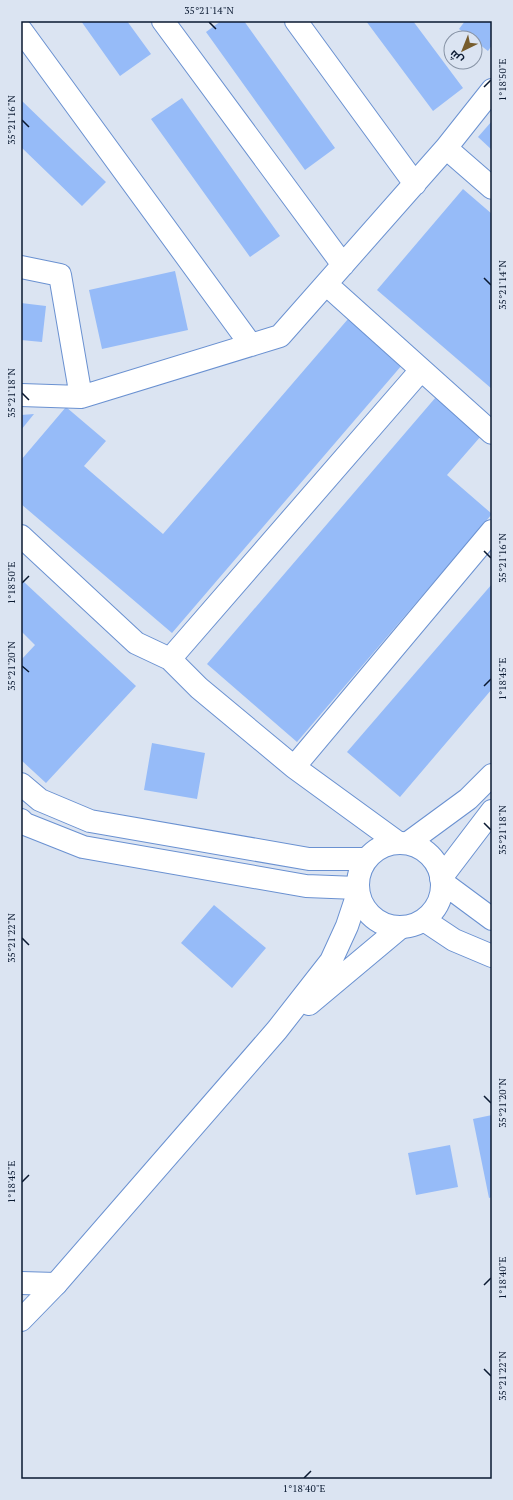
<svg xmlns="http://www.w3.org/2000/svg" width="513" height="1500" viewBox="0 0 513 1500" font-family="'PT Serif',Cairo,serif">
<rect width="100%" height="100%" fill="#dbe4f2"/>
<!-- building -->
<path fill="#96bbf8" d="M 81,21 L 127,21 L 151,54 L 120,76 Z
M 221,21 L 244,21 L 335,148 L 305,170 L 206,32 Z
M 366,21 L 413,21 L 463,88 L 433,111 Z
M 465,21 L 492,21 L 492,45 L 488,51 L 475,41 L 475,38 L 471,38 L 459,29 Z
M 182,98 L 280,236 L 250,257 L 151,119 Z
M 21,100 L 106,182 L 82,206 L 21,147 Z
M 492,121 L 492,150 L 478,137 Z
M 463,189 L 492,214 L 492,389 L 377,290 Z
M 175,271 L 188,330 L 102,349 L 89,290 Z
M 21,303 L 46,306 L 42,342 L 21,340 Z
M 348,319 L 402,365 L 172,633 L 21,504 L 21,460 L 66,407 L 106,441 L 84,466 L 163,534 Z
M 436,397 L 481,436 L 447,475 L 492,514 L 297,742 L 207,664 Z
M 34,414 L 21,430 L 21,415 Z
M 24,582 L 136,686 L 46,783 L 21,760 L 21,660 L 35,645 L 21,631 L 21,584 Z
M 492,584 L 492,689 L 400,797 L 347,752 Z
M 152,743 L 205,753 L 197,799 L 144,790 Z
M 214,905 L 266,948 L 232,988 L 181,943 Z
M 492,1115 L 492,1197 L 489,1198 L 473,1119 Z
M 450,1145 L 458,1187 L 416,1195 L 408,1153 Z"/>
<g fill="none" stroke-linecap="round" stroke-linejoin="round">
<defs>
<path id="minor" d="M 163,21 L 343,265
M 296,21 L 415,184
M 21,30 L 251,345
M 446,148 L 492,188
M 21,267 L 60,275 L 81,397
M 326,284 L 492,433
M 21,395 L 81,397 L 280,336 L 446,148 L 492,90
M 21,536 L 136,643 L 170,659 L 199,688 L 294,767 L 397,842
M 170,659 L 421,370
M 294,767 L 492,531"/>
<path id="tertiary" d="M 21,784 L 40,800 L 90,821 L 309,859 L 366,859
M 21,820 L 25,824 L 83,847 L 306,886 L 357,888
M358 885a42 42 0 1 1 84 0a42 42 0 1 1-84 0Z
M 442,882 L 492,919
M 424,920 L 454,940 L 492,956
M 21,1283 L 56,1284"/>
<path id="primary" d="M 309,1004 L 401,927
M 21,1320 L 56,1284 L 277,1030 L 331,961 L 347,926 L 358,893"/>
<path id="trunk" d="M 408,843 L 468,799 L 492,775
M 441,878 L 492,811"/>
</defs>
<!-- minor casing -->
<use href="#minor" stroke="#6a91d1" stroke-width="24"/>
<!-- tertiary casing -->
<use href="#tertiary" stroke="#6a91d1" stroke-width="24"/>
<!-- primary casing -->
<use href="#primary" stroke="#6a91d1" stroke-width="24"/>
<!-- trunk casing -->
<use href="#trunk" stroke="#6a91d1" stroke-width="24"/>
<!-- minor -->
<use href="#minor" stroke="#fff" stroke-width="22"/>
<!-- tertiary -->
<use href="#tertiary" stroke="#fff" stroke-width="22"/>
<!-- primary -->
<use href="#primary" stroke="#fff" stroke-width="22"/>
<!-- trunk -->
<use href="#trunk" stroke="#fff" stroke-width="22"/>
</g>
<!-- ticks -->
<path fill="none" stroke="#0a1931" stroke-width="1.5" d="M 209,22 L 216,29M 484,87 L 491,80M 22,120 L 29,127M 484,278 L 491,285M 22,393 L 29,400M 484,551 L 491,558M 22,583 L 29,576M 22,666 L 29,672M 484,686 L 491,679M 484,823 L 491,830M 22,938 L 29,945M 484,1096 L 491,1103M 22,1182 L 29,1175M 484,1285 L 491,1278M 484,1369 L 491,1376M 304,1478 L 311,1471"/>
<!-- border -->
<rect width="513" height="1500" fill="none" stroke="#dbe4f2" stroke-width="44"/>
<!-- north arrow -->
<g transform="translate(463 50) rotate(223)"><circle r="19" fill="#dbe4f2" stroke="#8793a5"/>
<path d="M0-3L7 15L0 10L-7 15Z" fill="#775d2e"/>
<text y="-6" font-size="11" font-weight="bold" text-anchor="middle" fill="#0a1931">ش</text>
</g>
<rect x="22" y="22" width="469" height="1456" fill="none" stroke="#0a1931" stroke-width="1.5"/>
<g font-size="10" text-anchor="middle" fill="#0a1931">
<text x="209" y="14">35°21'14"N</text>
<text transform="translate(502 80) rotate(-90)" y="4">1°18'50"E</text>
<text transform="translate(11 120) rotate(-90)" y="4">35°21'16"N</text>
<text transform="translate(502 285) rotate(-90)" y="4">35°21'14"N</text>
<text transform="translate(11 393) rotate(-90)" y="4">35°21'18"N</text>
<text transform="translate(502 558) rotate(-90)" y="4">35°21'16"N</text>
<text transform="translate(11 583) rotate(-90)" y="4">1°18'50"E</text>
<text transform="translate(11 666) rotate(-90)" y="4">35°21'20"N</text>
<text transform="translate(502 679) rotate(-90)" y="4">1°18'45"E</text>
<text transform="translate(502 830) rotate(-90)" y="4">35°21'18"N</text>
<text transform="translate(11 938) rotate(-90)" y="4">35°21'22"N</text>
<text transform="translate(502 1103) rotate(-90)" y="4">35°21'20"N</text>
<text transform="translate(11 1182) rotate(-90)" y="4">1°18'45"E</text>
<text transform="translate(502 1278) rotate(-90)" y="4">1°18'40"E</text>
<text transform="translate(502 1376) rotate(-90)" y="4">35°21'22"N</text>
<text x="304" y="1492">1°18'40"E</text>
</g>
</svg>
